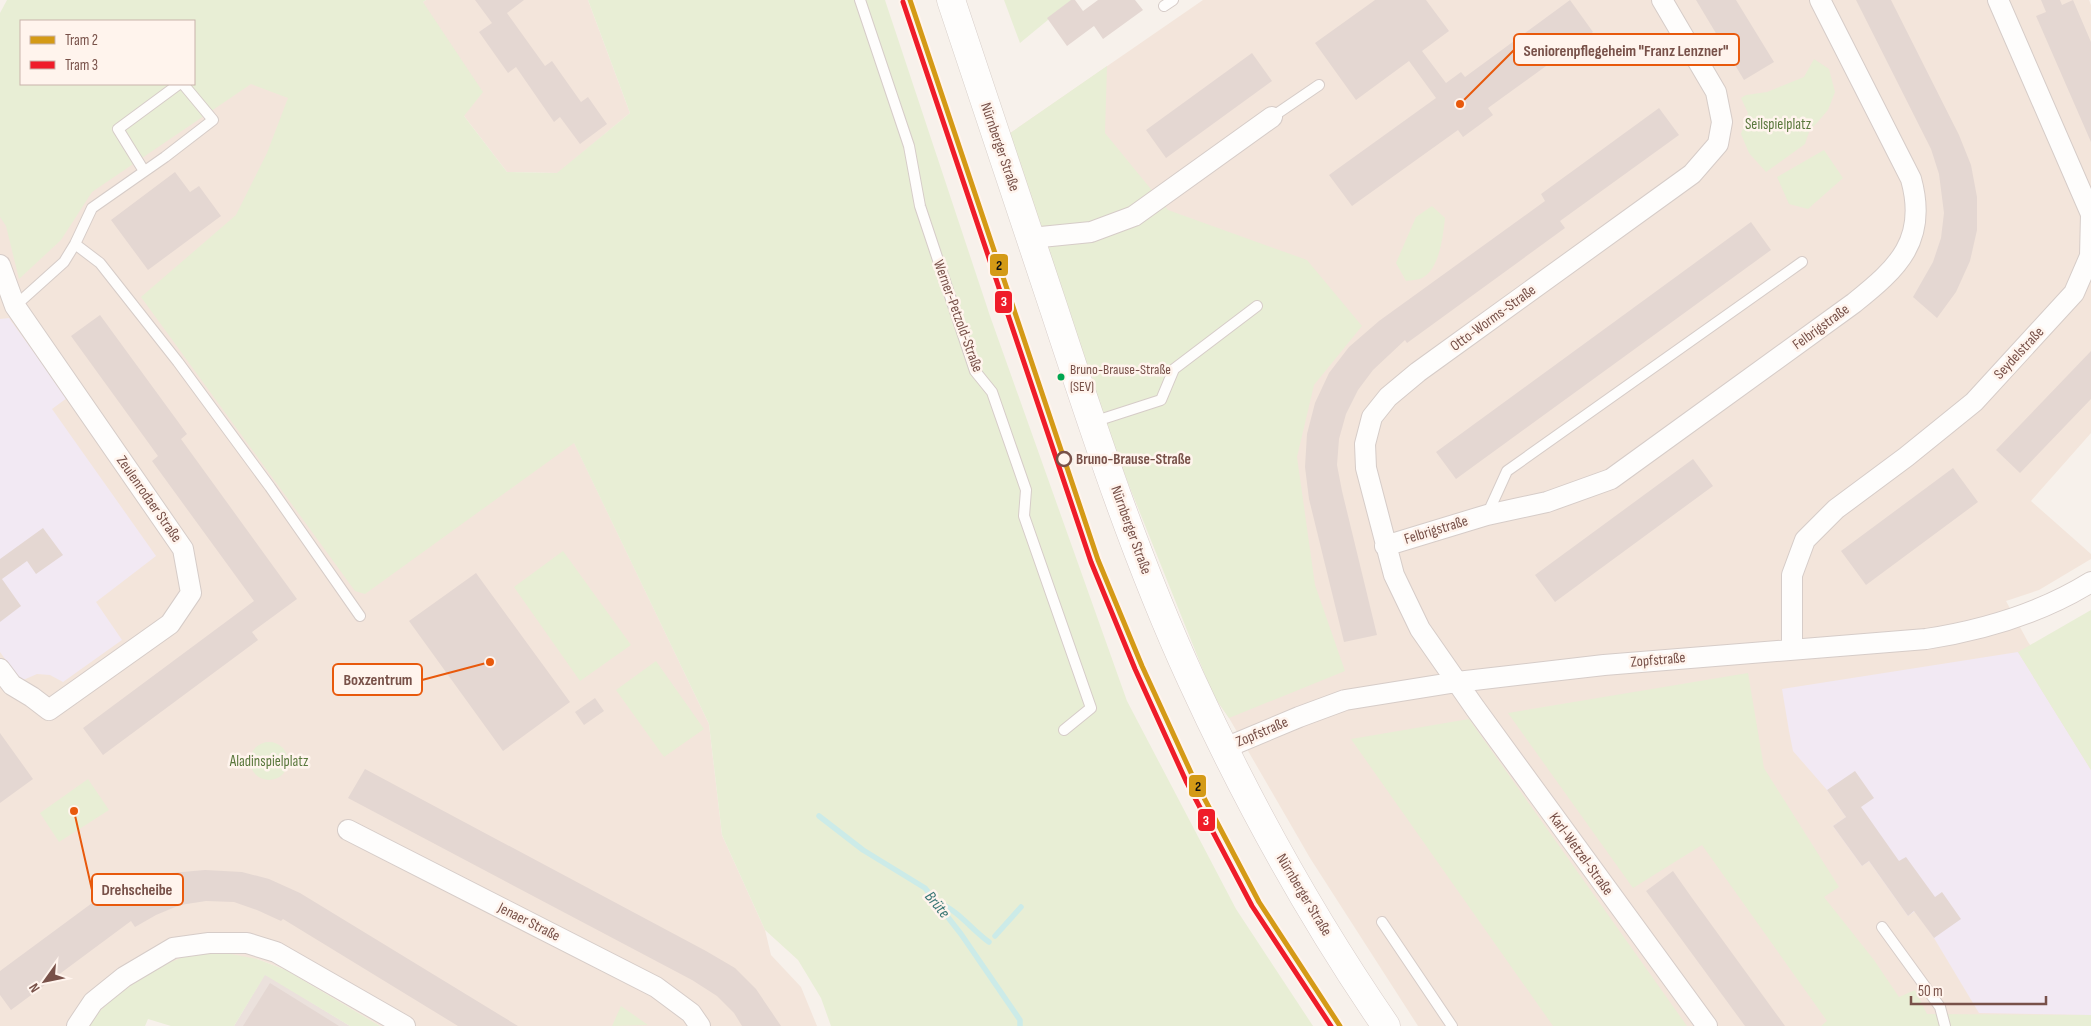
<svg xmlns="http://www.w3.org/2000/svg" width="2091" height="1026" viewBox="0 0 2091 1026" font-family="'Sofia Sans Condensed',sans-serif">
<rect width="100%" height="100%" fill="#f7f1eb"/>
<!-- residential -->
<path fill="#f3e5db" d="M 426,0 L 588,0 L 630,113 L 558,173 L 507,172 L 464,116 L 423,2 Z
M 1203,0 L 2089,0 L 2091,5 L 2091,433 L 2031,501 L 2091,554 L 2091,559 L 2039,590 L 2006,601 L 2028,642 L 2091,729 L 2091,1026 L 1418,1026 L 1310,858 L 1229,718 L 1213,695 L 1006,136 Z
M 21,21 L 21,84 L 194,84 L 194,55 L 335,116 L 569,432 L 709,724 L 722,835 L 765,930 L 771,955 L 801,987 L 817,1026 L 380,1026 L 286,970 L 257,959 L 179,959 L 135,983 L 93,1017 L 88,1026 L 0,1026 L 0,24 Z"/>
<!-- industrial -->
<path fill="#ebe1dc" d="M 265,974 L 350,1026 L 234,1026 Z"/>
<!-- education -->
<path fill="#f2e9f3" d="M 9,318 L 67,398 L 52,409 L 156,556 L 96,602 L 122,640 L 63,682 L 50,675 L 37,674 L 21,681 L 0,652 L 0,319 Z
M 2018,652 L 2091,770 L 2091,1015 L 1979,1013 L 1934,938 L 1915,911 L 1908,916 L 1869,861 L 1862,866 L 1833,826 L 1846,817 L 1827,790 L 1793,751 L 1789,731 L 1782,689 Z"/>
<!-- green -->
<path fill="#e8eed5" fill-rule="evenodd" d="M 7,0 L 426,0 L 423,2 L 483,92 L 464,116 L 507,172 L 557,173 L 630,113 L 588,0 L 885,0 L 990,316 L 1127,701 L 1236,909 L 1313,1026 L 831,1026 L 821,998 L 798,960 L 765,930 L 722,835 L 709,724 L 574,443 L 365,594 L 355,591 L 141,297 L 236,215 L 267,153 L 288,98 L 251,84 L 92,192 L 61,240 L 19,279 L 6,226 L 0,217 L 0,13 ZM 21,21 L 194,21 L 194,84 L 21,84 Z
M 1004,0 L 1072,0 L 1020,43 Z
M 1814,59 L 1829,69 L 1835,92 L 1828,110 L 1809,132 L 1805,144 L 1766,172 L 1749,153 L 1741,134 L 1748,113 L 1741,98 L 1746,95 L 1767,92 L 1804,77 Z
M 1107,66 L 1105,133 L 1168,210 L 1307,260 L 1362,326 L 1314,385 L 1297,457 L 1315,585 L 1345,671 L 1229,718 L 1213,695 L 1114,448 L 1006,136 Z
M 1824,150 L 1843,178 L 1808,209 L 1789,204 L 1777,177 Z
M 1432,206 L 1445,218 C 1443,235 1440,269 1422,278 C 1418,280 1411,280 1406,281 L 1396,263 L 1416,217 Z
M 563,551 L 631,645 L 580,681 L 514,587 Z
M 2091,610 L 2091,770 L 2018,652 Z
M 656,661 L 704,729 L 664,757 L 616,690 Z
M 1748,673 L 1764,768 L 1839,887 L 1824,897 L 1874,960 L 1899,997 L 1915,990 L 1927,1014 L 2091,1015 L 2091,1026 L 1821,1026 L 1827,1021 L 1702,845 L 1633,888 L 1508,713 Z
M 1469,719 L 1687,1026 L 1553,1026 L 1351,739 Z
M250 761a19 19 0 1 1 38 0a19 19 0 1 1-38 0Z
M 88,779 L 109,810 L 59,842 L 40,813 Z
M 220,952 L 257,959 L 286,970 L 380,1026 L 350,1026 L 265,975 L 234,1026 L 171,1026 L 148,1019 L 145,1026 L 88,1026 C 101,1003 152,969 178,959 C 190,954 207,954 220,952 Z
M 621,1006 L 648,1025 L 612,1026 Z"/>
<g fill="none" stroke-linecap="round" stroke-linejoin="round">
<!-- stream -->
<path stroke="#ccebe8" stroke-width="5.5" d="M 819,816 L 863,850 L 925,888 L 961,934 L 1020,1020 L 1020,1026
M 937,902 C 958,910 971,929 989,942
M 995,936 L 1021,907"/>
</g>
<!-- building -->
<path fill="#e4d7d2" d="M 475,0 L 524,0 L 507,13 L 545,66 L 552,61 L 581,102 L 588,97 L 607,124 L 580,144 L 560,117 L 554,122 L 516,67 L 508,73 L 479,32 L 492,23 Z
M 1071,0 L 1075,0 L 1083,11 L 1098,0 L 1135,0 L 1143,10 L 1103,39 L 1094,26 L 1067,46 L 1047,18 Z
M 1375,0 L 1426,0 L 1449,31 L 1422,51 L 1446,83 L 1461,72 L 1465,77 L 1570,0 L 1593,32 L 1488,108 L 1493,115 L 1463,137 L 1458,130 L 1352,206 L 1329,175 L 1436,98 L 1409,61 L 1356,100 L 1315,43 Z
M 1696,0 L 1736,0 L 1774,62 L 1744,80 Z
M 1856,0 L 1891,0 L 1959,135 L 1971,165 L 1977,197 L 1977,230 L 1970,261 L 1956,292 L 1937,318 L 1913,297 L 1933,262 L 1941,238 L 1944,213 L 1939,174 L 1931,149 Z
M 2041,0 L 2060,0 L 2062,5 L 2073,0 L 2091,42 L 2091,142 L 2036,16 L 2046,12 Z
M 1252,53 L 1272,81 L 1166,158 L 1146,130 Z
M 1659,108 L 1679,135 L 1560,221 L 1565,228 L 1407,343 L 1405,340 L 1373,370 L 1358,390 L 1346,414 L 1339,439 L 1337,465 L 1342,491 L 1377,635 L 1344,642 L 1309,499 L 1305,467 L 1307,434 L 1315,403 L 1329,373 L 1349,347 L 1379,321 L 1545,201 L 1541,194 Z
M 175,172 L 190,192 L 199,186 L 221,216 L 148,270 L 111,220 Z
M 1751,222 L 1771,250 L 1456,479 L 1436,452 Z
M 100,315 L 187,434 L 181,439 L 297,599 L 252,632 L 258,640 L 103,755 L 83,728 L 254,601 L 152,461 L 158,456 L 71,336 Z
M 2091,351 L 2091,399 L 2020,473 L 1996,450 Z
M 1693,459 L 1713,486 L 1555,602 L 1535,575 Z
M 1953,468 L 1978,502 L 1866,585 L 1841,551 Z
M 43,528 L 63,555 L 36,574 L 27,561 L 2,579 L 21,606 L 0,622 L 0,559 Z
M 476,573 L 570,702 L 503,751 L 409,621 Z
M 595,698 L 604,711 L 584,725 L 575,712 Z
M 0,733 L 33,779 L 0,803 Z
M 365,769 L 706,951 L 735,968 L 756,989 L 781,1026 L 742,1026 L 734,1013 L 717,996 L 692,980 L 348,798 Z
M 1855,771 L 1874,798 L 1861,807 L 1899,861 L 1906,857 L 1935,897 L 1942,892 L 1961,919 L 1934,938 L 1914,911 L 1908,916 L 1869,861 L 1862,866 L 1833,826 L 1846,817 L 1827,790 Z
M 205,870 L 242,872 L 269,879 L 300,893 L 518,1026 L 458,1026 L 283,919 L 281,921 L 257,910 L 234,902 L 206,901 L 180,905 L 156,915 L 135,927 L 131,921 L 11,1010 L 0,995 L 0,971 L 107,892 L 114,902 L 141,884 L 171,873 Z
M 1673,871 L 1692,898 L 1785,1026 L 1745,1026 L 1646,891 Z
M 270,983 L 339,1026 L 243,1026 Z"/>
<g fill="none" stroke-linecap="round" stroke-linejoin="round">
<defs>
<path id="lane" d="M 860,0 L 909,146 L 920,206 L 975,371 L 992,392 L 1026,490 L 1024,516 L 1091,708 L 1064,730
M 1164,6 L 1173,0
M 1272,117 L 1319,85
M 144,171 L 118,129 L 179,84
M 75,244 L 100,263 L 178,362 L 270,487 L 360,616
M 15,306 L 64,262 L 75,244 L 92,208 L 165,157 L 213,120 L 183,84
M 1093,422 L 1161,400 L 1174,369 L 1257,306
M 1487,515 L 1507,471 L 1802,262
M 1382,922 L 1452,1026
M 1882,927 L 1940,1007 L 1945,1026"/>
<path id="street" d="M 1662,0 L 1716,92 L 1722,122 L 1718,144 L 1692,174 L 1418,372 L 1388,397 L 1372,417 L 1365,444 L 1366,468 L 1394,575 L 1420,629 L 1475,708 L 1707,1026
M 1031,238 L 1091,232 L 1134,216 L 1272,117
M 0,265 L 15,306 L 183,549 L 191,593 L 170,624 L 49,710 L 32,697 L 12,685 L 0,669
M 1385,546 L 1487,515 L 1547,502 L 1611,479 L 1854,303 C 1898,268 1928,240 1911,179 L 1820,0
M 1792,649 L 1792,575 L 1805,540 L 1836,509 L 1906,457 L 1974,402 L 2074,293 L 2090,256 L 2091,214 L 1998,0
M 1225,748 L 1299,717 L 1345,700 L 1457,682 L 1604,665 L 1926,639 C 1984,630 2041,613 2091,582
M 348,830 L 656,987 L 691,1013 L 700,1026
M 77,1026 L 93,1002 L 124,977 L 173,948 L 209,943 L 247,943 L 276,952 L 405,1026"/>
<path id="secondary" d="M 951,0 C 985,103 1020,206 1054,309 C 1095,434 1136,559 1191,679 C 1246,799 1311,917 1386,1026"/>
</defs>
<!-- lane casing -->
<use href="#lane" stroke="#d6ccc8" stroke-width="12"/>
<!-- street casing -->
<use href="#street" stroke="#d6ccc8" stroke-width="22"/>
<!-- secondary casing -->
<use href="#secondary" stroke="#d7ccc8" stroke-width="29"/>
<!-- lane -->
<use href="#lane" stroke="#fefdfc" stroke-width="10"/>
<!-- street -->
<use href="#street" stroke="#fefdfc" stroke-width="20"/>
<!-- secondary -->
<use href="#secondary" stroke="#fefdfc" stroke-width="28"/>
<defs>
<path id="tram-1" d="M 910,0 L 1098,560 L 1142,666 L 1193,777 L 1259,902 L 1340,1026"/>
<path id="tram-2" d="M 903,2 L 1091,562 L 1135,669 L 1186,781 L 1252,906 L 1331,1026"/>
</defs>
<!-- tram-1 casing -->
<use href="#tram-1" stroke="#fff4ed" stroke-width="9"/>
<!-- tram-2 casing -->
<use href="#tram-2" stroke="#fff4ed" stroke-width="9"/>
<!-- tram-1 -->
<use href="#tram-1" stroke="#d49a16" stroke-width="5"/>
<!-- tram-2 -->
<use href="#tram-2" stroke="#ef1c29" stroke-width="5"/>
</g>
<!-- markers -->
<circle fill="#00a651" stroke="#fff4ed" stroke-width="2" cx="1061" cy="377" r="4.5"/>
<circle fill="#fff4ed" stroke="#785149" stroke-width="2.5" cx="1064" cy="459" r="7"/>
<g text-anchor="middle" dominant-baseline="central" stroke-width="5" stroke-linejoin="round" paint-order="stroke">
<!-- bus labels -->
<g font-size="14" fill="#785149" stroke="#fff4ed" text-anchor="start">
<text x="1070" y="369">Bruno-Brause-Straße<tspan x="1070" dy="17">(SEV)</tspan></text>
</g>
<!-- park labels -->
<g font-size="15" fill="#5a783d" stroke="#fff4ed">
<text x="1778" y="124">Seilspielplatz</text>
<text x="269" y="761">Aladinspielplatz</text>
</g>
<!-- street labels -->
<g font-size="15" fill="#785149" stroke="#fff4ed">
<text transform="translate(1000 147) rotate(71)">Nürnberger Straße</text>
<text transform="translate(958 316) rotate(70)">Werner-Petzold-Straße</text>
<text transform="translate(1493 318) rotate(-36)">Otto-Worms-Straße</text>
<text transform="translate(1821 327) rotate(-36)">Felbrigstraße</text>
<text transform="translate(2019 353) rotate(-47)">Seydelstraße</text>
<text transform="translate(149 499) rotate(55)">Zeulenrodaer Straße</text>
<text transform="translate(1131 530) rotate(70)">Nürnberger Straße</text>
<text transform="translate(1436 530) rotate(-17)">Felbrigstraße</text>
<text transform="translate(1658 660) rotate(-5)">Zopfstraße</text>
<text transform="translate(1262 732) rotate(-23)">Zopfstraße</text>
<text transform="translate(1581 854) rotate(54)">Karl-Wetzel-Straße</text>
<text transform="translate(1304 895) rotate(59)">Nürnberger Straße</text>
<text transform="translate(529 922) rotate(27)">Jenaer Straße</text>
</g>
<!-- stop labels -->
<g font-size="15" font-weight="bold" fill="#785149" stroke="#fff4ed" text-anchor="start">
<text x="1076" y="459">Bruno-Brause-Straße</text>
</g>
<!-- water labels -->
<g font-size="16" font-style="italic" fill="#397675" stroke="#fff4ed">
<text transform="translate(937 905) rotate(50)">Brüte</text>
</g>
</g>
<!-- callouts -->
<path fill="none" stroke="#e8590c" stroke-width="2" d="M1460 104L1514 50M490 662L422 680M74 811L92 890"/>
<g fill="#e8590c" stroke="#fff4ed" stroke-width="2">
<circle cx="1460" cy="104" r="5"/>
<circle cx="490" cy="662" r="5"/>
<circle cx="74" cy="811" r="5"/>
</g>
<g fill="#fff4ed" stroke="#e8590c" stroke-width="2">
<rect x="1514" y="34" width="225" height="31" rx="5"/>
<rect x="333" y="664" width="89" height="31" rx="5"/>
<rect x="92" y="874" width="91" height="31" rx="5"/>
</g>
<g font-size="16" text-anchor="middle" font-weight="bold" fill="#785149">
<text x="1626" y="56">Seniorenpflegeheim "Franz Lenzner"</text>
<text x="378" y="685">Boxzentrum</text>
<text x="137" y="895">Drehscheibe</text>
</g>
<g stroke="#fff4ed" stroke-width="2">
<rect x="989" y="253" width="20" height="24" rx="5" fill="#d49a16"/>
<rect x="994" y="290" width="19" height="24" rx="5" fill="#ef1c29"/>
<rect x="1188" y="774" width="19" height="24" rx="5" fill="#d49a16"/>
<rect x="1197" y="808" width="19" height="24" rx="5" fill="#ef1c29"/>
</g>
<g font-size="14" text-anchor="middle" font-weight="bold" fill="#fff">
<text x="1004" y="306">3</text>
<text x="1206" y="825">3</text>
</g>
<g font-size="14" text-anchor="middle" font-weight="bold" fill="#111">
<text x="999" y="270">2</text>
<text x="1198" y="791">2</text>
</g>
<!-- legend -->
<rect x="20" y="20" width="175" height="65" fill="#fff4ed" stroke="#c9b3ab"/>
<rect x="30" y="36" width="25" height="8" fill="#d49a16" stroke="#c9b3ab"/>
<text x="65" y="45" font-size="15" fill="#785149">Tram 2</text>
<rect x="30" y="61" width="25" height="8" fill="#ef1c29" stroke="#c9b3ab"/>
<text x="65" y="70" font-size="15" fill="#785149">Tram 3</text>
<!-- north arrow -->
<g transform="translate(45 981) rotate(237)" stroke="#fff4ed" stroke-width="4" paint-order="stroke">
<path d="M0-4L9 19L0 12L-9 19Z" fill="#785149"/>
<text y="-8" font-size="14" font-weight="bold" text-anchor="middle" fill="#785149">N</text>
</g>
<!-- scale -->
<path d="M1911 996v8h135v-8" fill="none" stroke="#785149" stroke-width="2.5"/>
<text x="1918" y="996" font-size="15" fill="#785149" stroke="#fff4ed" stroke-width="4" paint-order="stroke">50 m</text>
</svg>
